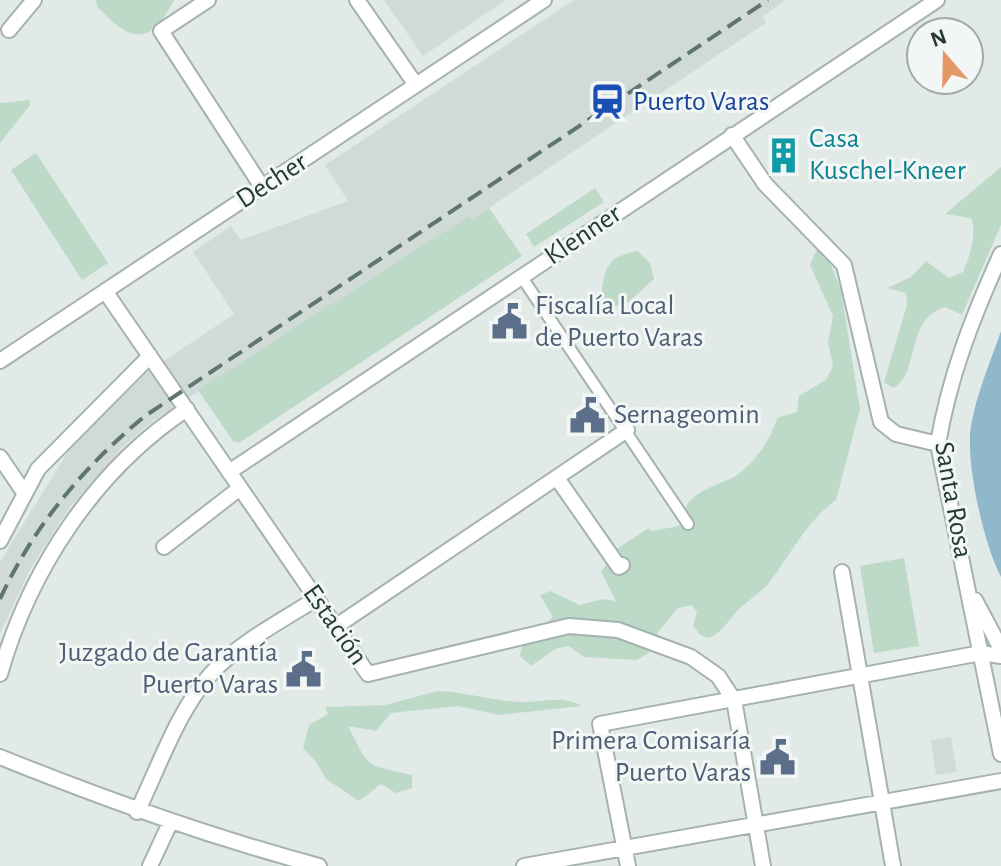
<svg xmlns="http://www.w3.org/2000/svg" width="1001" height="866" viewBox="0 0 1001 866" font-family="'Alegreya Sans',sans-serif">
<rect width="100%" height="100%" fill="#e2eae8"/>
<!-- built -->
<path fill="#d0dad7" d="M 384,0 L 506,0 L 423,56 Z
M 574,0 L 786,0 L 763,16 L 766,23 L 489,208 L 471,219 L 468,217 L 154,420 L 124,446 L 69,508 L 32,566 L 0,633 L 0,562 L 69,450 L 146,373 L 234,314 L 193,252 L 231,226 L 241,240 L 348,201 L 325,165 Z
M 951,737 L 957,772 L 936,775 L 931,740 Z"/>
<!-- green -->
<path fill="#bddac9" d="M 96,0 L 174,0 C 149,50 128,40 97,6 Z
M 29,100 L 30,105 L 0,143 L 0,103 Z
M 36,153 L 108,263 L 82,280 L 11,170 Z
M 1001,167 L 1001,225 L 962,315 L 945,307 C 904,320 920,376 893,388 L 884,382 L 907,305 L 906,293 L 887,288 L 911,277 L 926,261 L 949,278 L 963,272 C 970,256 977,234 971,218 L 945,214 Z
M 595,188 L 604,202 L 534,247 L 526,234 Z
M 489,208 L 522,256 L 239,443 L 233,441 L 198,390 L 469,216 L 472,219 Z
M 817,249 L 830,263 L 841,290 L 860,409 L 836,500 C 808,520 792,552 771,580 C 763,592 749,599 739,609 C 728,620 723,633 708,638 L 700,635 L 693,625 L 697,612 L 692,605 L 678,608 L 658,632 L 650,652 L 637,660 L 584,657 L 569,646 L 555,649 L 531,666 L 520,656 L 522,646 L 553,617 L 540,595 L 550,591 L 580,605 L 603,599 L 616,601 L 601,571 L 614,555 L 612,552 L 649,528 L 652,531 L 679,526 C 685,519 683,510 688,503 C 700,489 717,485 732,478 C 752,468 772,438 777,418 L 797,412 L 799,396 L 826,380 L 833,366 L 828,342 L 833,316 L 810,265 Z
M 638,251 L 650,263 L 654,279 L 624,306 L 607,306 L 601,299 C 604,268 606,257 638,251 Z
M 904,558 L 919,646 L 874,653 L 860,566 Z
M 438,691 C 468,692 496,702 526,702 C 546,702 563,695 581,706 L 499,715 L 458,706 L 391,713 L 376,731 L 348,726 C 370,768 362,764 412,775 L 412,788 L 396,793 L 381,784 L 359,801 L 326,779 L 316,762 L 303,748 L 309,725 L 328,714 L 325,707 L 385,705 Z"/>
<!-- water -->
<path fill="#8fb8ca" d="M 1001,331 L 1001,577 C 984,545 965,462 971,426 C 977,392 990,363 1001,331 Z"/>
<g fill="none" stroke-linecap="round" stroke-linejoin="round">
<defs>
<path id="pedestrian" d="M 521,276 L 688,524"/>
<path id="minor" d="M 208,0 L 161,31 L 262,187
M 357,0 L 416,85
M 9,30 L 34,0
M 732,135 L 765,184 L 844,265 L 881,422 L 896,434 L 938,444
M 1001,254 C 973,316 949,377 938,444 L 1001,754
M 105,291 L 368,674 L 569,626 L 618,630 L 691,657 L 718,676 L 734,700 L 763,866
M 0,361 L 544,0
M 0,457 L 23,491
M 229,472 L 937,0
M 557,478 L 619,567 L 622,565
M 0,541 L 38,469 L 150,356
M 164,547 L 240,488
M 842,572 L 893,866
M 975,600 L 1001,649
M 335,627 L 627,430
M 0,674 C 30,569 95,470 187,409
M 0,757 C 107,800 207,836 319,866
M 137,812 C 159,767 177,712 210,675 C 238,643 281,621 316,599
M 150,866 L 170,823
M 524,866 L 1001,781
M 628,866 L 600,724 L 981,653 L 1001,656"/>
</defs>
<!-- pedestrian casing -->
<use href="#pedestrian" stroke="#a5b2af" stroke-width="14"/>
<!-- minor casing -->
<use href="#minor" stroke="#a5b2af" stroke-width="18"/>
<!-- pedestrian -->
<use href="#pedestrian" stroke="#fff" stroke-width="10"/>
<!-- minor -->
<use href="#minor" stroke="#fff" stroke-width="14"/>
<!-- rail -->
<path stroke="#5e7572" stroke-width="4" stroke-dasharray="16 8" stroke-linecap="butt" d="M 0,599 C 33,527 84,466 145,416 L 768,0"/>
</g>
<!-- icons -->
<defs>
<symbol id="station-bare" viewBox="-9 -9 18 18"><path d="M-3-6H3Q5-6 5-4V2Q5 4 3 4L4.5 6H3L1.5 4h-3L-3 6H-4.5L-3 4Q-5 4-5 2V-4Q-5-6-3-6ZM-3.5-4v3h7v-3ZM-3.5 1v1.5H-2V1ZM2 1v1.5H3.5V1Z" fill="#1a4fb4" stroke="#f2f7f5" stroke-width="2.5" paint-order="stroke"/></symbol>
<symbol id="building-bare" viewBox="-9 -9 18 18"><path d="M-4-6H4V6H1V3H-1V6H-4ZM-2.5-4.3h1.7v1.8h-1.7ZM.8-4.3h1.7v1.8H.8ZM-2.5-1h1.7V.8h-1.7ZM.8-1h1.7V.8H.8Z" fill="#0f9aa8" stroke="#f2f7f5" stroke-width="2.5" paint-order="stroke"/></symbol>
<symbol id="civic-bare" viewBox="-9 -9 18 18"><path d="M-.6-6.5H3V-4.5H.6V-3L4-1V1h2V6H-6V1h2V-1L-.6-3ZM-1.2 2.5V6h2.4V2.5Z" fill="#5c6f8a" stroke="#f2f7f5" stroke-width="2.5" paint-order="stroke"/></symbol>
</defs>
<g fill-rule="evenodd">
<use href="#station-bare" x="582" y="76" width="51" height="51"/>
<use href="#building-bare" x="758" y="130" width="51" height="51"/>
<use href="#civic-bare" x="484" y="296" width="51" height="51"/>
<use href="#civic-bare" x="562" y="390" width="51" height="51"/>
<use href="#civic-bare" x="278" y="644" width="51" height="51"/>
<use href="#civic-bare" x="752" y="732" width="51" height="51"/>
</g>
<g text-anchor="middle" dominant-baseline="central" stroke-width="6" stroke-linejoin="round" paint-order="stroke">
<!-- transit labels -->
<g font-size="28" fill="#164399" stroke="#f2f7f5" text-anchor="start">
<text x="633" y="102">Puerto Varas</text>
</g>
<!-- culture labels -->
<g font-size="28" fill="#0d838f" stroke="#f2f7f5" text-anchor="start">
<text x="809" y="139">Casa<tspan x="809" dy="32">Kuschel-Kneer</tspan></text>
</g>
<!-- street labels -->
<g font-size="28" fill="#243a37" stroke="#f2f7f5">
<text transform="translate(272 181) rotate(-33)">Decher</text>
<text transform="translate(583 235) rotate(-34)">Klenner</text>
<text transform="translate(953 500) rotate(80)">Santa Rosa</text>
<text transform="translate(335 625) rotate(55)">Estación</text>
</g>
<!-- service labels -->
<g font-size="28" fill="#4e5e75" stroke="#f2f7f5" text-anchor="start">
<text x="535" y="306">Fiscalía Local<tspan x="535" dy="32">de Puerto Varas</tspan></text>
<text x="614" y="415">Sernageomin</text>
<text x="278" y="653" text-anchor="end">Juzgado de Garantía<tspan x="278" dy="32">Puerto Varas</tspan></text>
<text x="751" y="741" text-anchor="end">Primera Comisaría<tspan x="751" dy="32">Puerto Varas</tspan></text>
</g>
</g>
<!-- north arrow -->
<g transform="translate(945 56) rotate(340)"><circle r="38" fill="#f2f7f5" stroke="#a0aba9" stroke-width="2"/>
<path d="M0-6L14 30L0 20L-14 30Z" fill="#e49866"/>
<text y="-12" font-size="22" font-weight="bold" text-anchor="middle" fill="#243a37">N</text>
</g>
</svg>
